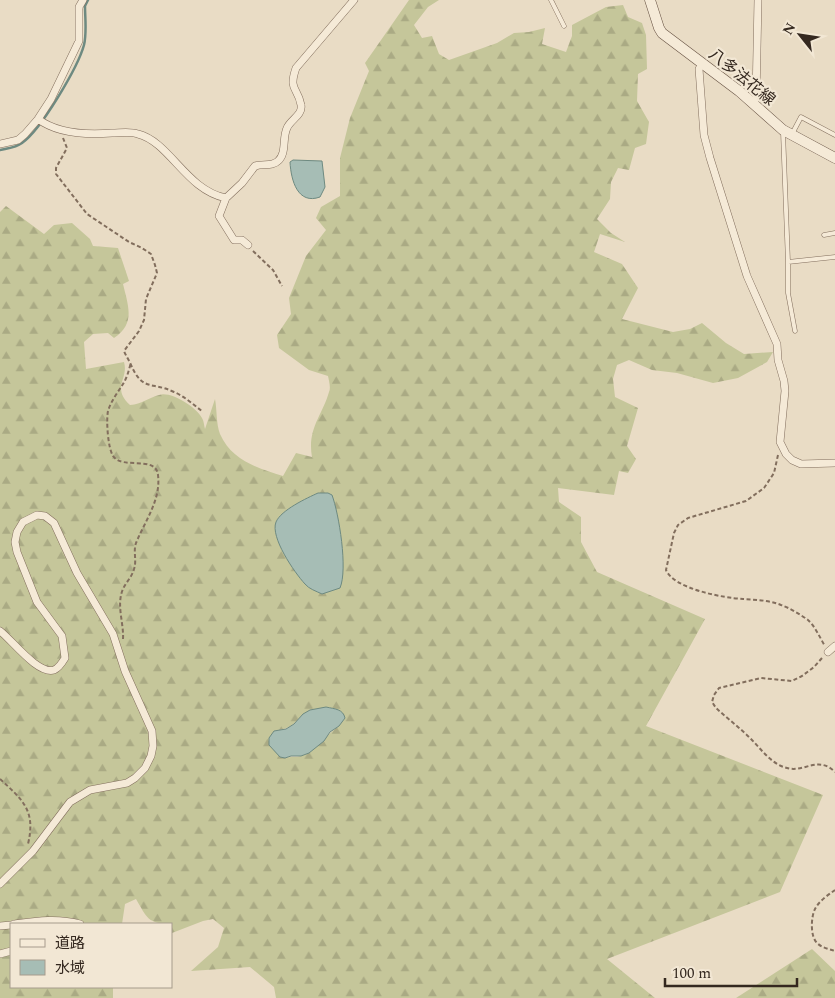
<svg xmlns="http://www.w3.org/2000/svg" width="835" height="998" viewBox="0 0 835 998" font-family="Spectral,'Noto Sans JP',serif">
<defs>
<pattern id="forest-firs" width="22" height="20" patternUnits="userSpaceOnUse" patternTransform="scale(1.25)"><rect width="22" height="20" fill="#c5c69a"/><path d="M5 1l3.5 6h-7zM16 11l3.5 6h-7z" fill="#aaaa84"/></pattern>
</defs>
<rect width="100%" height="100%" fill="#e9dcc5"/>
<!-- forest -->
<path fill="url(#forest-firs)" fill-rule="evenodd" d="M 409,0 L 439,0 L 428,7 L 414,25 L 422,38 L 432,36 L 439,54 L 449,60 L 497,43 L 514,33 L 529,32 L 545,28 L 542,44 L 566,52 L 572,36 L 572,25 L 606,7 L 623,5 L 628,17 L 642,23 L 646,35 L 647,69 L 638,74 L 637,101 L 649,122 L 646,144 L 635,148 L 629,170 L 618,168 L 611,182 L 610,199 L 597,219 L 611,233 L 625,242 L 600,234 L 594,252 L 622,264 L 638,288 L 622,319 L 673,332 L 690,329 L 702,323 L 726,343 L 744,354 L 773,352 L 767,362 L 738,378 L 713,383 L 677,373 L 652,370 L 629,360 L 617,365 L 613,379 L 615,397 L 638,408 L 627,446 L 636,459 L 628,473 L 619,471 L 614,495 L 558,488 L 559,502 L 581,517 L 581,542 L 597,572 L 705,619 L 646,726 L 823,795 L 780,892 L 607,959 L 655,998 L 276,998 L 274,987 L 250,967 L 191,971 L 218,947 L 224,928 L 213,919 L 203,921 L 172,933 L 171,924 C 148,924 147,918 136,899 L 125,904 L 122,924 L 11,924 L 11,987 L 113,987 L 113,998 L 0,998 L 0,212 L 6,206 L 44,234 L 54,225 L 72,223 L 90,239 L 93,246 L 118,248 L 129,281 L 123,284 C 128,305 136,324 114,338 L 108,333 L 93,334 L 84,342 L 86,369 L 124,362 C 129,379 111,387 130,405 C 142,404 148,398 159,395 C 171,391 196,407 202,418 C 204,421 204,426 205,429 L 215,399 C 217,409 216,424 220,434 C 232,461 258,468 283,476 L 296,453 L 312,457 C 307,429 322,416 329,392 C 331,388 329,381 328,376 L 309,370 L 279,348 L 277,335 L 291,314 L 289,298 L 306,256 L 326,230 L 316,218 L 321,207 L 340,196 L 340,158 L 350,118 L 369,71 L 365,63 ZM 303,714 L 339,726 C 327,734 315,752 301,756 C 296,758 290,756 285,758 L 274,731 C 288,729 294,725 303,714 Z
M 812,949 L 835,971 L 835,998 L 736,998 Z"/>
<!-- water -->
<path fill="#a6bdb5" stroke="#6e8a81" d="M 293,160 L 322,161 L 325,187 L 320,197 C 298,205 291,181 290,162 Z
M 318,493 L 328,493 L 332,495 C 339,514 348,569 340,588 L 322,594 C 316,591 309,589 305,584 C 294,572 270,537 276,522 C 281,510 307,498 318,493 Z
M 326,707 C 335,709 343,709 345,718 L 339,726 L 330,732 L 324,741 L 309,753 L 301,756 L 291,756 L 285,758 L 280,757 L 269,745 L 269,738 L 274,731 L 286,729 L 294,724 L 303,714 L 310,710 Z"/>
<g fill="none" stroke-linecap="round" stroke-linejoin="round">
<!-- stream -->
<path stroke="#6e8a81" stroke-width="2.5" d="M 0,150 C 8,148 15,148 22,143 C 41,130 78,67 84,45 C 87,33 85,18 85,6 L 88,0"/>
<defs>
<path id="service" d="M 551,0 L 564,26
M 783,132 L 788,262 L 835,257
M 792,134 L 801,117 L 835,135
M 824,235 L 835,233
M 788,262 L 788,293 L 795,331"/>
<path id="minor" d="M 702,63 L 699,69 L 704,135 L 710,158 L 747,276 L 777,344 L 778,360 L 784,381 L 785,391 L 780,442 L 786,454 L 792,460 L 801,464 L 835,463
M 753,104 L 756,98 L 758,0
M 38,119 C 58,134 87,135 112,133 C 120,133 130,131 138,134 C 170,142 186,190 226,198 L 242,183 L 255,166 C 263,163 272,167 278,161 C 287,153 282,138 287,128 C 290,120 303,115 301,105 C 298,87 288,91 296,68 L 354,0
M 0,144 L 18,140 L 25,134 L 38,119 L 51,99 L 79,41 L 79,7 L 83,0
M 226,198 L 219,216 L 234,240 L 242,240 L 248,245
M 0,631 C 12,640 38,675 54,670 C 59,668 62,663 65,658 L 62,636 L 37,602 L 17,552 L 15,542 L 17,532 L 23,522 L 37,515 L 45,516 L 54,523 L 77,573 L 113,634 L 125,671 L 152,731 L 153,746 L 151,756 L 145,768 L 135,778 L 127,783 L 90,790 L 70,802 L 33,851 L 0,884
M 828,652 L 835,646
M 14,924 C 37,921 58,918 80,924
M 0,926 L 11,925
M 0,954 L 11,951"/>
<path id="secondary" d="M 650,0 L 659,28 L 662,33 L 739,91 L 783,130 L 835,158"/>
</defs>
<!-- service casing -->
<use href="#service" stroke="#826e5d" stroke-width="5"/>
<!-- minor casing -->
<use href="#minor" stroke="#826e5d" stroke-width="8"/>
<!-- secondary casing -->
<use href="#secondary" stroke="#644f40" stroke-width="11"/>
<!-- path -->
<path stroke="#826e5d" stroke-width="2" stroke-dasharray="4 2.5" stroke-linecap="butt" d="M 63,138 L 67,148 L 56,168 L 56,174 L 87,214 L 129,242 L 142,248 L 151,254 L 155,265 L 157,273 L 146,299 L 144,320 L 139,331 L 124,351 C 126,356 129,360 131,365 C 143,392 151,381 174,392 C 184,396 194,405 203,412
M 253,251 L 273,270 L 282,286
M 778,455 L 774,473 L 764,488 L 746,501 L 688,518 L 678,525 L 674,533 L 666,570 C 674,589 724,598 743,599 C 756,600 769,600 781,605 C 790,608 801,615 808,620 C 815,626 820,638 825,646
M 123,639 C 124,623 116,605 123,589 C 126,582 132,577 134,569 C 137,561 133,551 136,543 C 145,521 161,500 158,475 C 156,455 122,470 113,456 C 108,448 106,421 108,411 C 111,401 118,392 123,384 C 127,378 129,370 131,362
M 822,658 L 814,667 L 802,676 L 792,681 L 761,678 L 719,688 L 714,695 L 712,702 L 716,708 C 727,718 740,728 751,739 C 762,750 771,764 787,768 C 804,773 818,755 835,772
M 0,779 C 23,800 36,811 28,844
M 835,890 C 828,895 819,901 815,909 C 811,917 810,936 817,943 C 822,948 829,949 835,951"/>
<!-- service -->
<use href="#service" stroke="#f5ead7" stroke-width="4"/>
<!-- minor -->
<use href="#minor" stroke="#f5ead7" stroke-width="7"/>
<!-- secondary -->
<use href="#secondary" stroke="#f5ead7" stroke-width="10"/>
</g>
<g text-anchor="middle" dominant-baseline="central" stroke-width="4.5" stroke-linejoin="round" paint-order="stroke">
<!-- street labels -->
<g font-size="16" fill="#34281f" stroke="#f2e7d4">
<text transform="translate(742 77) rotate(39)">八多法花線</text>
</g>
</g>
<!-- legend -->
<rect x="10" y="923" width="162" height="65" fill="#f2e7d4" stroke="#a69b8c"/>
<rect x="20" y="939" width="25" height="8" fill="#f5ead7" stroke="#a69b8c"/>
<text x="55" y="948" font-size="15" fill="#34281f">道路</text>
<rect x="20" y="960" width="25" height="15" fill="#a6bdb5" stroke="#a69b8c"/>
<text x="55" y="973" font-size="15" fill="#34281f">水域</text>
<!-- north arrow -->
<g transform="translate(800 35) rotate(300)" stroke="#f2e7d4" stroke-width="4" paint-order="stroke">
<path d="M0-4L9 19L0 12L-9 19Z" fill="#34281f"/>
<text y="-8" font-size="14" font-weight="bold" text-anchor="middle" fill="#34281f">N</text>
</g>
<!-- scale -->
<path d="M665 978v8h132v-8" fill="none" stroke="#34281f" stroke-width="2.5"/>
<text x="672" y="978" font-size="15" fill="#34281f" stroke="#f2e7d4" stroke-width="4" paint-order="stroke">100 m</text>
</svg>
